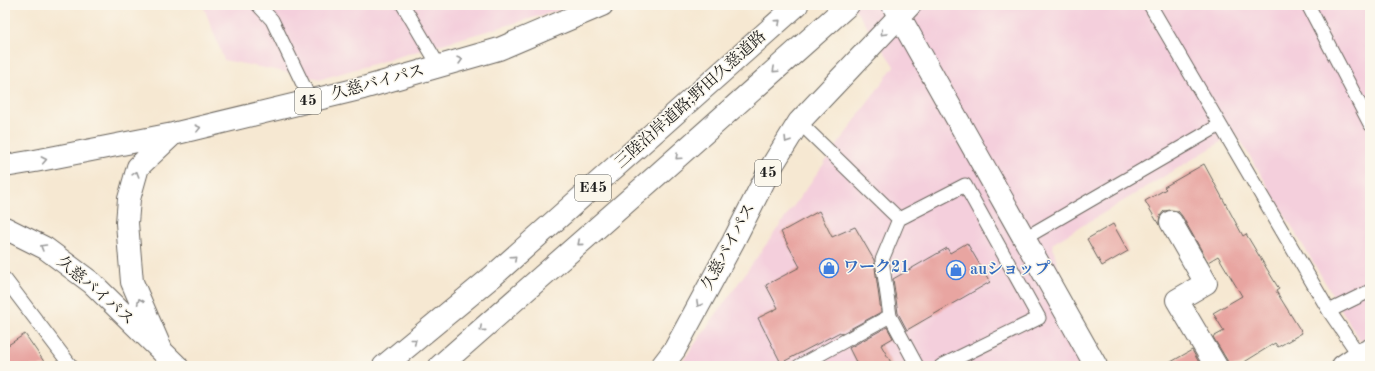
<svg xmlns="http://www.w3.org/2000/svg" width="1375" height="371" viewBox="0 0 1375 371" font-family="'Old Standard TT','Noto Serif JP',serif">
<rect width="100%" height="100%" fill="#fbf7ec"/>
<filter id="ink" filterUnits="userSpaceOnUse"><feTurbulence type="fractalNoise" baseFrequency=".025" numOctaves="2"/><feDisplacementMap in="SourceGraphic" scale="8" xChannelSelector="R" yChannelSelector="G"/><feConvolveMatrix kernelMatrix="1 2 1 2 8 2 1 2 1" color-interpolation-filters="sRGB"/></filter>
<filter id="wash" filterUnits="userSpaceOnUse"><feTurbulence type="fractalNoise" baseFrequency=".012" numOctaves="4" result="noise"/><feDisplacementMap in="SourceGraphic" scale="16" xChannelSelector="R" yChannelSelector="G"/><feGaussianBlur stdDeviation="0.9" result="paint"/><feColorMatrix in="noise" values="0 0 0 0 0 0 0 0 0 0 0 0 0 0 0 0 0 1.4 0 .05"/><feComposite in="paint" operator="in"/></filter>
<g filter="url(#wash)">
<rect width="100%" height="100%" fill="#f6e8d2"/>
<!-- built -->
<path fill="#f4cfdc" d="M 203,5 L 577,5 L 321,79 L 224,60 Z
M 852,5 L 1370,5 L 1370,337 L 1360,341 L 1236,133 L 1052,244 L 1086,366 L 679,366 L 894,66 Z"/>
<g id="blocks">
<!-- building -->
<path fill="#e8a5a1" d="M 1204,164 L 1243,236 L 1246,234 L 1279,289 L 1276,291 L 1302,333 L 1278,347 L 1275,343 L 1238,366 L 1228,366 L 1227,360 L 1213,337 L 1224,331 L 1213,313 L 1242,296 L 1218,256 L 1208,262 L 1182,216 L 1178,211 L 1171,210 L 1164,211 L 1160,216 L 1159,222 L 1159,225 L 1145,201 L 1166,189 L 1164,187 Z
M 819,211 L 832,237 L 855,227 L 874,260 L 881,312 L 841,334 L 840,332 L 781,363 L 758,318 L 778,308 L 766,285 L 800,267 L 781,232 Z
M 1113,224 L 1128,251 L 1102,266 L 1087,239 Z
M 967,243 L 990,282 L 907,330 L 898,313 L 893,279 L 947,248 L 950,253 Z
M 887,327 L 893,338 L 881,345 L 893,366 L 858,366 L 849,348 Z
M 25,334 L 47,366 L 5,366 L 5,347 Z
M 1192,350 L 1201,366 L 1164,366 Z"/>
</g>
</g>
<g filter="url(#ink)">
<use href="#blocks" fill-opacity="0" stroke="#68635c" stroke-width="1"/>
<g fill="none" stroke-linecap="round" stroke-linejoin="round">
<defs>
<path id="lane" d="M 258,5 L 272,20 L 311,101
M 403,5 L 439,66
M 1150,5 L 1329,311 L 1370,291
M 1308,5 L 1370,124
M 799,122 L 899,219 L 965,185 L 1039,318 L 941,366
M 1025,238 L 1220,125
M 5,279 L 71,366
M 1329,311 L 1359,355
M 890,316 L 882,260 L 899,219
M 799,366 L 890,316 L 917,366"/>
<path id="street" d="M 1171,222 L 1206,283 L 1177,300 L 1216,366
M 1343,366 L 1359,355 L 1370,350"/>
<path id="secondary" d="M 893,5 L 1096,366"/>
<path id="highway" d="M 5,166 L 35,161 L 173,134 L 363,88 L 499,49 L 602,5
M 5,228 L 45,248 L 92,283 L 177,366
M 161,349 L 132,282 L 127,223 L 129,199 L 138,167 L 173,134
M 384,366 L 493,276 L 797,5
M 440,366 L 655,177 L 848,5
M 662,366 L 675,349 L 733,242 L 770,169 L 799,122 L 910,5"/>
</defs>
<!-- lane casing -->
<use href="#lane" stroke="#68635c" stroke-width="15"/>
<!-- street casing -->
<use href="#street" stroke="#68635c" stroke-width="24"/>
<!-- secondary casing -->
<use href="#secondary" stroke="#68635c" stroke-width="24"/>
<!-- highway casing -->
<use href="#highway" stroke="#68635c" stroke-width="24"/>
<!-- lane -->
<use href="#lane" stroke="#fff" stroke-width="13"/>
<!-- street -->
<use href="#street" stroke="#fff" stroke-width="22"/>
<!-- secondary -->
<use href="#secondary" stroke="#fff" stroke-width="22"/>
<!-- highway -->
<use href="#highway" stroke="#fff" stroke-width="22"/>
</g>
<!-- one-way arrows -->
<defs><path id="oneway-chevron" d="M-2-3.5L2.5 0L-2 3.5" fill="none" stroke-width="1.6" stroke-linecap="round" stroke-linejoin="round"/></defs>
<g stroke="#999">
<use href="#oneway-chevron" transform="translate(778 22) rotate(-42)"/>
<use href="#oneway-chevron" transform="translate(883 33) rotate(133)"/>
<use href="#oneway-chevron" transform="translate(460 60) rotate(-16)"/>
<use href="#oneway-chevron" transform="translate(775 70) rotate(138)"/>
<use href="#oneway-chevron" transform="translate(198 128) rotate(-14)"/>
<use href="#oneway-chevron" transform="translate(787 140) rotate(122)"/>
<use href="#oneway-chevron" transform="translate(678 157) rotate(138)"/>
<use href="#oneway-chevron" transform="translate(44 160) rotate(-11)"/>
<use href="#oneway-chevron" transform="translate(136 174) rotate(-73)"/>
<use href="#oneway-chevron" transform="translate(580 243) rotate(139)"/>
<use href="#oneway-chevron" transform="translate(43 247) rotate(-149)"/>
<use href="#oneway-chevron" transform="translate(514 258) rotate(-42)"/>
<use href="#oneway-chevron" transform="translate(140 301) rotate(-113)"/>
<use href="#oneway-chevron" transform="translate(699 304) rotate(119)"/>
<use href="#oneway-chevron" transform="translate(482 329) rotate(139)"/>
<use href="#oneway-chevron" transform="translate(414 341) rotate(-39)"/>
</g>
</g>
<!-- icons -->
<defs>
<symbol id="shop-ring" viewBox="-11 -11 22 22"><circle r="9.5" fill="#fbf7ec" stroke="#3f7fe0" stroke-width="1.5"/><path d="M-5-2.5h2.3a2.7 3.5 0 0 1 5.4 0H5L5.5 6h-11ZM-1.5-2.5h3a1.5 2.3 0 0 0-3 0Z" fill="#3f7fe0"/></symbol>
</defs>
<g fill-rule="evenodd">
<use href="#shop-ring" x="818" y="257" width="22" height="22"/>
<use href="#shop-ring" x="945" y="259" width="22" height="22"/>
</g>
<g text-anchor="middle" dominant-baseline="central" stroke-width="3" stroke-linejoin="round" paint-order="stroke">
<!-- shield labels -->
<g fill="#fbf7ec" stroke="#5f5e5a" stroke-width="1">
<rect x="295" y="88" width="26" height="26" rx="3"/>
<rect x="755" y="160" width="26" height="26" rx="3"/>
<rect x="575" y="175" width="36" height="26" rx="3"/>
</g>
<g font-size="15" font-weight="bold" fill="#1c1c1c">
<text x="308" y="101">45</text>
<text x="768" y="173">45</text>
<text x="593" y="188">E45</text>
</g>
<!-- street labels -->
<g font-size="16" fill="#1c1c1c" stroke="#fbf7ec">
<text transform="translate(378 83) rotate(-15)">久慈バイパス</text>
<text transform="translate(691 100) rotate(-42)">三陸沿岸道路;野田久慈道路</text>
<text transform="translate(729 247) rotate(-62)">久慈バイパス</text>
<text transform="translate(95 291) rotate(41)">久慈バイパス</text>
</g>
<!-- shop labels -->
<g font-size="16" font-weight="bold" fill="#366cbe" stroke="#fbf7ec" text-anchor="start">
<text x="843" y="268">ワーク21</text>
<text x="970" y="270">auショップ</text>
</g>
</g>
<!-- margin -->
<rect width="1375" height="371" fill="none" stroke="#fbf7ec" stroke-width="20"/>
</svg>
